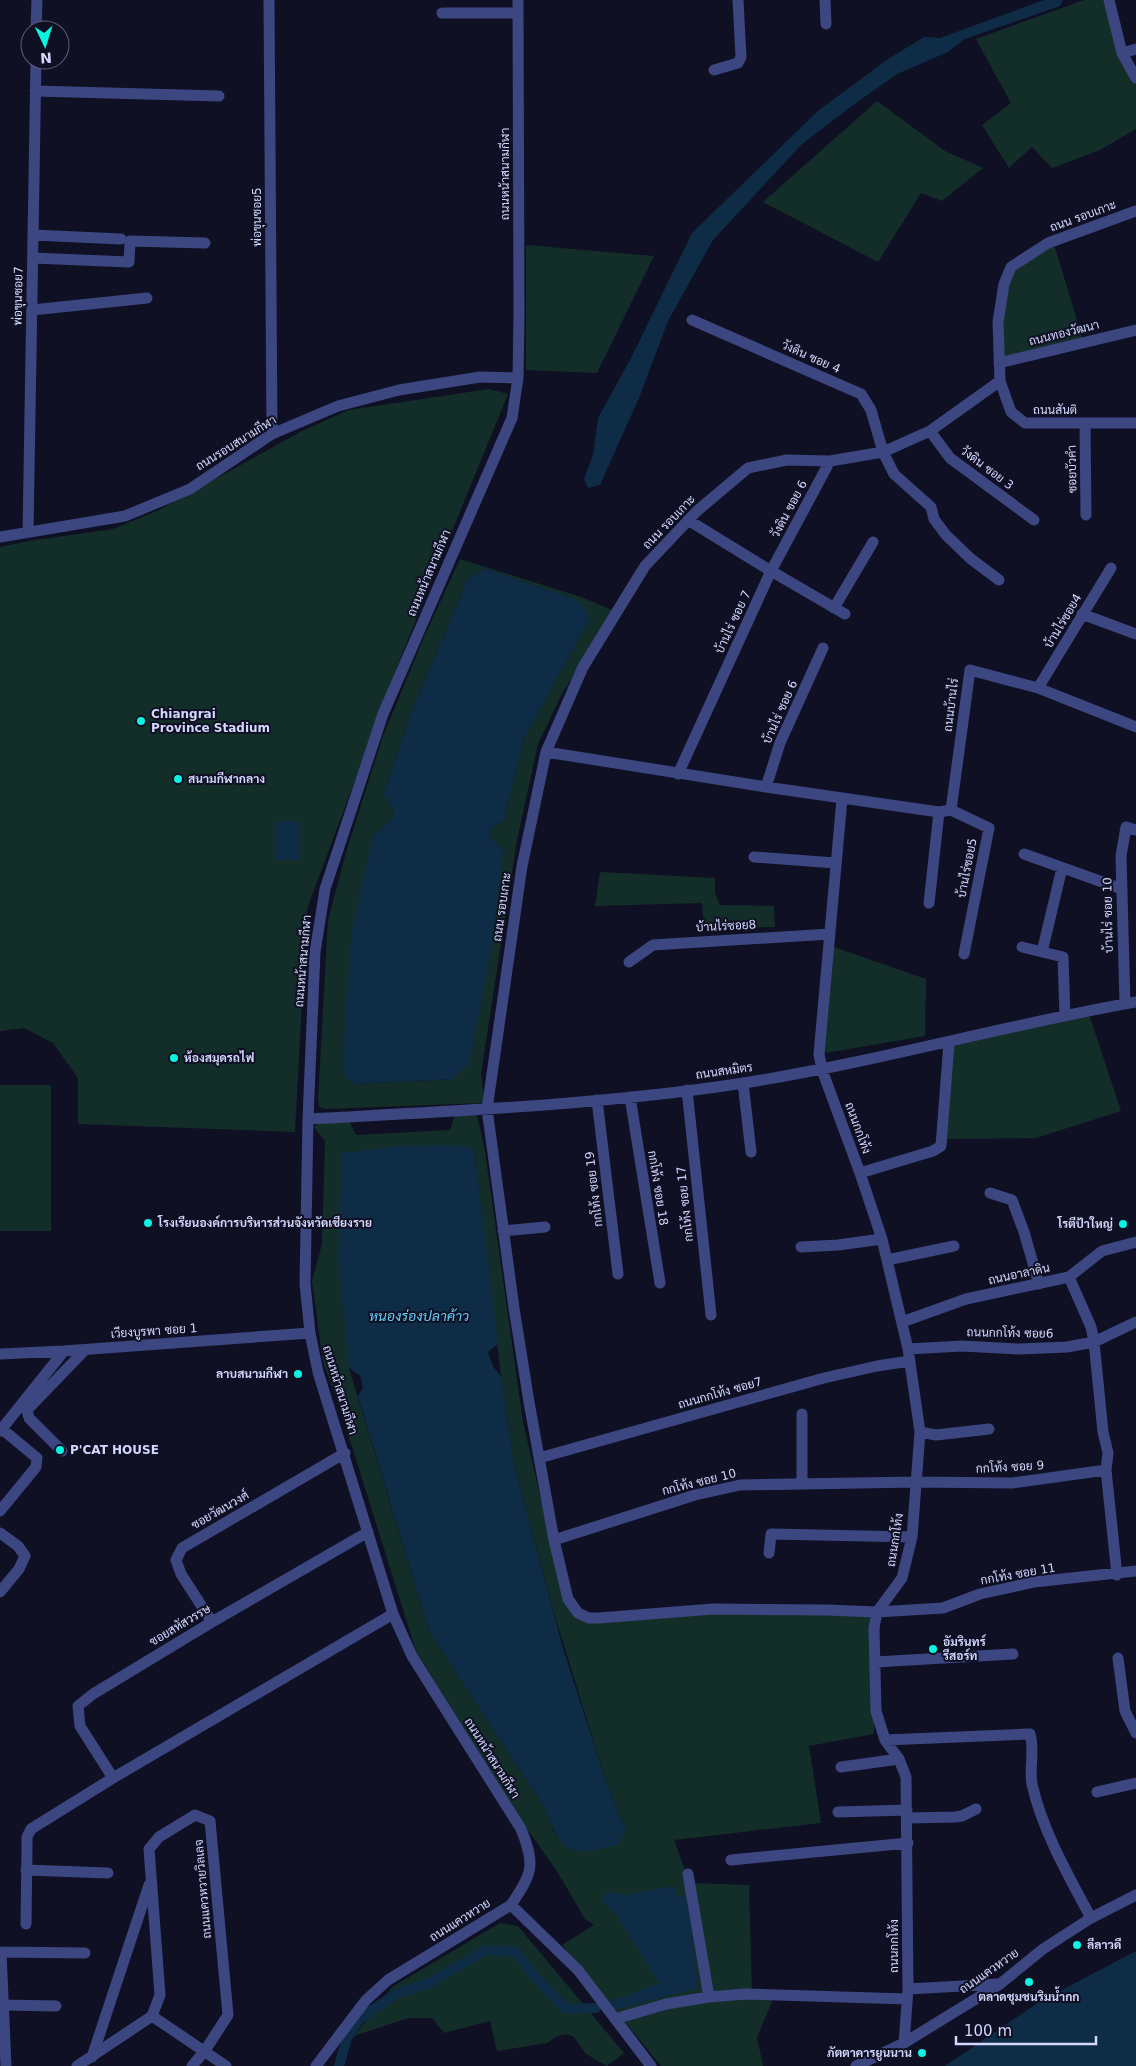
<svg xmlns="http://www.w3.org/2000/svg" width="1136" height="2066" viewBox="0 0 1136 2066" font-family="'DejaVu Sans',Sarabun,sans-serif">
<rect width="100%" height="100%" fill="#0f1024"/>
<!-- green -->
<path fill="#132e28" fill-rule="evenodd" d="M 1084,0 L 1108,0 L 1136,81 L 1136,129 L 1100,150 L 1052,168 L 1032,147 L 1009,168 L 982,125 L 1011,103 L 976,39 Z
M 877,101 L 945,151 L 983,168 L 942,201 L 921,193 L 878,262 L 763,202 Z
M 1053,241 L 1084,343 L 999,363 L 998,322 L 1011,267 Z
M 526,245 L 654,256 L 597,373 L 526,370 Z
M 489,389 L 508,394 L 404,649 L 307,909 L 295,1132 L 78,1124 L 78,1078 L 53,1043 L 24,1028 L 0,1031 L 0,547 L 29,541 L 113,529 L 159,510 L 302,431 L 349,410 Z
M 460,559 L 584,598 L 614,611 L 562,694 L 538,744 L 517,840 L 481,1074 L 484,1098 L 482,1103 L 326,1109 L 319,1107 L 318,1099 L 328,920 L 347,849 L 383,736 L 425,635 ZM 486,569 L 573,599 L 590,618 L 525,737 L 504,820 L 492,827 L 490,838 L 503,850 L 453,1079 L 352,1084 L 373,835 L 392,819 L 393,809 L 383,794 L 413,708 L 468,579 Z
M 600,872 L 715,878 L 715,893 L 720,905 L 774,906 L 775,927 L 704,928 L 702,903 L 595,906 Z
M 828,945 L 926,979 L 925,1036 L 819,1054 Z
M 1088,1011 L 1121,1111 L 1036,1138 L 943,1139 L 949,1043 Z
M 0,1085 L 51,1085 L 51,1231 L 0,1231 Z
M 455,1115 L 477,1115 L 485,1151 L 523,1422 L 565,1602 L 593,1618 L 713,1609 L 877,1612 L 874,1734 L 809,1746 L 821,1823 L 674,1840 L 690,1883 L 749,1885 L 752,1994 L 775,1995 L 757,2037 L 763,2066 L 661,2066 L 562,1945 L 594,1925 L 585,1919 L 557,1871 L 527,1829 L 416,1651 L 339,1405 L 323,1362 L 312,1281 L 322,1244 L 325,1141 L 314,1127 L 318,1124 L 348,1119 L 356,1135 L 450,1130 ZM 474,1149 L 501,1377 L 514,1464 L 554,1613 L 606,1782 L 626,1831 L 555,1834 L 544,1807 L 429,1631 L 349,1368 Z
M 500,1923 L 518,1926 L 624,2053 L 607,2066 L 586,2054 L 574,2037 L 566,2034 L 557,2036 L 547,2043 L 497,2051 L 490,2021 L 444,2033 L 432,2018 L 408,2018 L 354,2036 L 392,1987 Z"/>
<!-- water -->
<path fill="#0e2c45" d="M 1044,0 L 1063,0 L 1060,6 L 965,39 L 948,52 L 897,74 L 849,108 L 801,145 L 713,240 L 668,321 L 639,398 L 600,485 L 588,488 L 584,479 L 593,455 L 598,418 L 632,356 L 692,233 L 819,110 L 888,59 L 924,37 L 940,38 Z
M 486,569 L 574,599 L 583,605 L 590,618 L 525,737 L 504,820 L 492,827 L 490,837 L 503,850 L 492,946 L 469,1063 L 453,1079 L 352,1084 L 343,1073 L 345,1015 L 352,929 L 373,835 L 392,819 L 393,809 L 383,794 L 413,708 L 468,579 Z
M 276,822 L 300,822 L 299,860 L 276,860 Z
M 455,1145 L 474,1149 L 498,1344 L 488,1352 L 493,1366 L 501,1377 L 514,1464 L 563,1648 L 606,1782 L 626,1831 L 617,1845 C 568,1857 562,1853 544,1807 L 429,1631 L 358,1396 L 363,1387 L 360,1376 L 349,1368 L 338,1256 L 342,1153 L 401,1146 Z
M 673,1886 L 677,1897 L 686,1896 L 690,1917 L 698,1988 L 636,2004 L 627,1995 L 659,1983 L 615,1913 L 601,1901 L 607,1892 L 625,1895 Z
M 1136,1951 L 1136,2066 L 945,2066 L 1039,2002 Z"/>
<g fill="none" stroke-linecap="round" stroke-linejoin="round">
<!-- canal -->
<path stroke="#0e2c45" stroke-width="10" d="M 614,2004 L 631,2001
M 339,2066 L 347,2038 L 359,2019 L 396,1994 L 429,1983 L 486,1950 L 516,1952 L 534,1976 L 566,2009 L 596,2008"/>
<!-- minor -->
<path stroke="#3c4681" stroke-width="11" d="M 269,0 L 272,434
M 825,0 L 826,24
M 1109,0 L 1122,53 L 1136,78
M 442,13 L 518,13
M 36,30 L 37,0
M 1122,53 L 1136,49
M 714,70 L 738,63 L 741,57 L 738,0
M 35,91 L 219,96
M 1136,211 L 1048,243 L 1011,267 L 1004,284 L 998,322 L 1000,381 L 930,431 L 883,452 L 830,461 L 787,460 L 748,468 L 697,511 L 645,566 L 583,667 L 546,752 L 522,866 L 487,1109 L 514,1308 L 529,1402 L 554,1540 L 568,1599 L 578,1613 L 589,1618 L 599,1618 L 713,1609 L 827,1610 L 877,1612 L 943,1608 L 980,1594 L 1034,1582 L 1136,1571
M 33,235 L 121,239
M 33,258 L 129,262 L 130,241 L 205,243
M 32,310 L 147,298
M 692,320 L 861,394 L 871,410 L 883,452 L 894,474 L 931,507 L 934,519 L 946,535 L 971,559 L 999,580
M 999,363 L 1136,330
M 1000,381 L 1011,412 L 1025,423 L 1136,423
M 1085,424 L 1086,515
M 930,431 L 950,458 L 1034,520
M 830,461 L 771,571 L 845,614
M 28,532 L 36,60
M 0,537 L 125,516 L 190,489 L 272,434 L 338,406 L 399,390 L 480,377 L 518,378
M 834,608 L 873,542
M 1082,614 L 1136,634
M 1038,688 L 1111,568
M 546,752 L 766,787 L 939,812 L 951,810 L 970,670 L 1038,688 L 1136,727
M 678,774 L 771,571 L 688,520
M 766,787 L 780,743 L 823,648
M 842,799 L 819,1054 L 822,1070 L 860,1173 L 882,1239 L 908,1349 L 920,1432 L 912,1537 L 902,1578 L 877,1612 L 874,1628 L 876,1711 L 885,1740 L 899,1759 L 906,1777 L 908,1989 L 904,2043
M 951,810 L 989,828 L 964,954
M 1024,854 L 1122,889
M 754,857 L 835,863
M 929,903 L 939,812
M 1022,947 L 1063,957 L 1065,1016
M 1042,952 L 1062,868
M 629,962 L 653,945 L 830,934
M 1125,1004 L 1121,856 L 1126,827 L 1136,830
M 743,1083 L 751,1152
M 687,1090 L 711,1315
M 630,1097 L 660,1283
M 597,1100 L 618,1274
M 308,1119 C 454,1111 600,1105 744,1083 C 876,1062 1005,1025 1136,1002
M 860,1173 L 933,1151 L 941,1146 L 949,1043
M 990,1193 L 1012,1200 L 1024,1232 L 1039,1284
M 503,1231 L 545,1227
M 801,1247 L 838,1245 L 882,1239
M 887,1260 L 954,1246
M 1069,1277 L 1091,1327 L 1094,1342 L 1103,1432 L 1108,1453 L 1106,1470 L 1117,1575
M 902,1322 L 966,1299 L 1069,1277 L 1102,1251 L 1136,1242
M 908,1349 L 962,1346 L 1019,1349 L 1067,1347 L 1094,1342 L 1136,1322
M 0,1354 L 64,1351 L 310,1333
M 802,1414 L 802,1484
M 0,1431 L 64,1351
M 920,1432 L 936,1435 L 989,1429
M 62,1451 L 29,1418 L 27,1410 L 85,1350
M 539,1458 L 824,1378 L 877,1366 L 910,1361
M 0,1511 L 36,1467 L 37,1458 L 2,1429
M 0,1533 L 18,1546 L 25,1556 L 19,1569 L 0,1592
M 554,1540 L 695,1495 L 740,1485 L 916,1482 L 1012,1483 L 1106,1470
M 769,1553 L 771,1534 L 912,1537
M 212,1622 L 181,1574 L 176,1560 L 182,1548 L 345,1453
M 1118,1658 L 1125,1711 L 1136,1733
M 875,1662 L 1013,1654
M 885,1740 L 1030,1734 C 1035,1750 1029,1767 1032,1784 C 1042,1830 1069,1877 1091,1918
M 841,1767 L 899,1759
M 113,1778 L 80,1726 L 78,1706 L 93,1694 L 212,1622 L 368,1532
M 1097,1792 L 1136,1783
M 838,1812 L 907,1810
M 907,1818 L 955,1817 L 962,1816 L 976,1809
M 731,1860 L 908,1843
M 26,1870 L 108,1873
M 688,1874 L 709,1997
M 511,1905 C 532,1873 536,1866 521,1829 L 412,1656 L 393,1614 L 318,1372 L 310,1333 L 305,1284 L 308,1119 L 315,952 L 325,889 L 383,714 L 512,418 L 518,378 L 519,314 L 518,0
M 26,1924 L 27,1848 L 27,1837 L 31,1829 L 113,1778 L 393,1614
M 0,1952 L 85,1953
M 1,1952 L 6,2066
M 908,1989 L 998,1984
M 3,2005 L 56,2006
M 152,2016 L 226,2066
M 615,2019 L 666,2004 L 709,1997 L 746,1994 L 907,1999
M 92,2057 L 149,1885
M 77,2066 L 152,2016 L 160,1995 L 149,1849 L 159,1837 L 195,1815 L 210,1821 L 228,2015 L 204,2052 L 192,2066
M 316,2066 L 366,2000 L 388,1980 L 511,1905 L 578,1970 L 651,2066
M 856,2066 L 904,2043 L 1000,1984 L 1043,1949 L 1091,1918 L 1136,1895"/>
</g>
<!-- markers -->
<g fill="#09f4e1" stroke="#0f1024" stroke-width="2">
<circle cx="141" cy="721" r="5"/>
<circle cx="178" cy="779" r="5"/>
<circle cx="174" cy="1058" r="5"/>
<circle cx="148" cy="1223" r="5"/>
<circle cx="1123" cy="1224" r="5"/>
<circle cx="298" cy="1374" r="5"/>
<circle cx="60" cy="1450" r="5"/>
<circle cx="933" cy="1649" r="5"/>
<circle cx="1077" cy="1945" r="5"/>
<circle cx="1029" cy="1982" r="5"/>
<circle cx="922" cy="2053" r="5"/>
</g>
<g text-anchor="middle" dominant-baseline="central" stroke-width="4" stroke-linejoin="round" paint-order="stroke">
<!-- street labels -->
<g font-size="12" fill="#d4d7fd" stroke="#0f1024">
<text transform="translate(505 174) rotate(-90)">ถนนหน้าสนามกีฬา</text>
<text transform="translate(1083 216) rotate(-20)">ถนน รอบเกาะ</text>
<text transform="translate(257 217) rotate(-90)">พ่อขุนซอย5</text>
<text transform="translate(18 296) rotate(-89)">พ่อขุนซอย7</text>
<text transform="translate(1064 333) rotate(-14)">ถนนทองวัฒนา</text>
<text transform="translate(811 357) rotate(24)">วังดิน ซอย 4</text>
<text x="1055" y="410">ถนนสันติ</text>
<text transform="translate(236 443) rotate(-32)">ถนนรอบสนามกีฬา</text>
<text transform="translate(987 468) rotate(37)">วังดิน ซอย 3</text>
<text transform="translate(1072 469) rotate(-91)">ซอยบัวคำ</text>
<text transform="translate(789 509) rotate(-62)">วังดิน ซอย 6</text>
<text transform="translate(669 522) rotate(-46)">ถนน รอบเกาะ</text>
<text transform="translate(429 573) rotate(-67)">ถนนหน้าสนามกีฬา</text>
<text transform="translate(1063 621) rotate(-59)">บ้านไร่ซอย4</text>
<text transform="translate(733 622) rotate(-65)">บ้านไร่ ซอย 7</text>
<text transform="translate(951 705) rotate(-83)">ถนนบ้านไร่</text>
<text transform="translate(780 712) rotate(-66)">บ้านไร่ ซอย 6</text>
<text transform="translate(967 868) rotate(-79)">บ้านไร่ซอย5</text>
<text transform="translate(502 907) rotate(-82)">ถนน รอบเกาะ</text>
<text transform="translate(1108 915) rotate(-91)">บ้านไร่ ซอย 10</text>
<text transform="translate(726 926) rotate(-3)">บ้านไร่ซอย8</text>
<text transform="translate(303 961) rotate(-85)">ถนนหน้าสนามกีฬา</text>
<text transform="translate(724 1071) rotate(-8)">ถนนสหมิตร</text>
<text transform="translate(858 1128) rotate(70)">ถนนกกโท้ง</text>
<text transform="translate(658 1188) rotate(81)">กกโท้ง ซอย 18</text>
<text transform="translate(594 1189) rotate(-97)">กกโท้ง ซอย 19</text>
<text transform="translate(685 1204) rotate(-96)">กกโท้ง ซอย 17</text>
<text transform="translate(1019 1274) rotate(-12)">ถนนอาลาดิน</text>
<text transform="translate(154 1331) rotate(-4)">เวียงบูรพา ซอย 1</text>
<text transform="translate(1010 1333) rotate(1)">ถนนกกโท้ง ซอย6</text>
<text transform="translate(340 1390) rotate(73)">ถนนหน้าสนามกีฬา</text>
<text transform="translate(720 1393) rotate(-16)">ถนนกกโท้ง ซอย7</text>
<text transform="translate(1010 1467) rotate(-3)">กกโท้ง ซอย 9</text>
<text transform="translate(699 1482) rotate(-14)">กกโท้ง ซอย 10</text>
<text transform="translate(220 1510) rotate(-30)">ซอยวัฒนวงศ์</text>
<text transform="translate(895 1540) rotate(-81)">ถนนกกโท้ง</text>
<text transform="translate(1018 1574) rotate(-10)">กกโท้ง ซอย 11</text>
<text transform="translate(180 1625) rotate(-31)">ซอยสหัสวรรษ</text>
<text transform="translate(492 1758) rotate(58)">ถนนหน้าสนามกีฬา</text>
<text transform="translate(203 1889) rotate(-95)">ถนนแควหวายวิลเลจ</text>
<text transform="translate(460 1920) rotate(-32)">ถนนแควหวาย</text>
<text transform="translate(894 1946) rotate(-90)">ถนนกกโท้ง</text>
<text transform="translate(989 1971) rotate(-35)">ถนนแควหวาย</text>
</g>
<!-- poi labels -->
<g font-size="12" font-weight="bold" fill="#d4d7fd" stroke="#0f1024" text-anchor="start">
<text x="151" y="714">Chiangrai<tspan x="151" dy="14">Province Stadium</tspan></text>
<text x="188" y="779">สนามกีฬากลาง</text>
<text x="184" y="1058">ห้องสมุดรถไฟ</text>
<text x="158" y="1223">โรงเรียนองค์การบริหารส่วนจังหวัดเชียงราย</text>
<text x="1113" y="1224" text-anchor="end">โรตีป้าใหญ่</text>
<text x="288" y="1374" text-anchor="end">ลาบสนามกีฬา</text>
<text x="70" y="1450">P'CAT HOUSE</text>
<text x="943" y="1642">อัมรินทร์<tspan x="943" dy="14">รีสอร์ท</tspan></text>
<text x="1087" y="1945">ลีลาวดี</text>
<text x="1029" y="1997" text-anchor="middle">ตลาดชุมชนริมน้ำกก</text>
<text x="912" y="2053" text-anchor="end">ภัตตาคารยูนนาน</text>
</g>
<!-- water labels -->
<g font-size="14" font-style="italic" fill="#66d0f9" stroke="#0f1024">
<text x="419" y="1316">หนองร่องปลาค้าว</text>
</g>
</g>
<!-- north arrow -->
<g transform="translate(45 45) rotate(176)"><circle r="24" fill="#0f1024" stroke="#5e607b"/>
<path d="M0-4L9 19L0 12L-9 19Z" fill="#09f4e1"/>
<text y="-8" font-size="14" font-weight="bold" text-anchor="middle" fill="#d4d7fd">N</text>
</g>
<!-- scale -->
<path d="M956 2036v8h140v-8" fill="none" stroke="#d4d7fd" stroke-width="2.5"/>
<text x="964" y="2036" font-size="15" fill="#d4d7fd" stroke="#0f1024" stroke-width="4" paint-order="stroke">100 m</text>
</svg>
